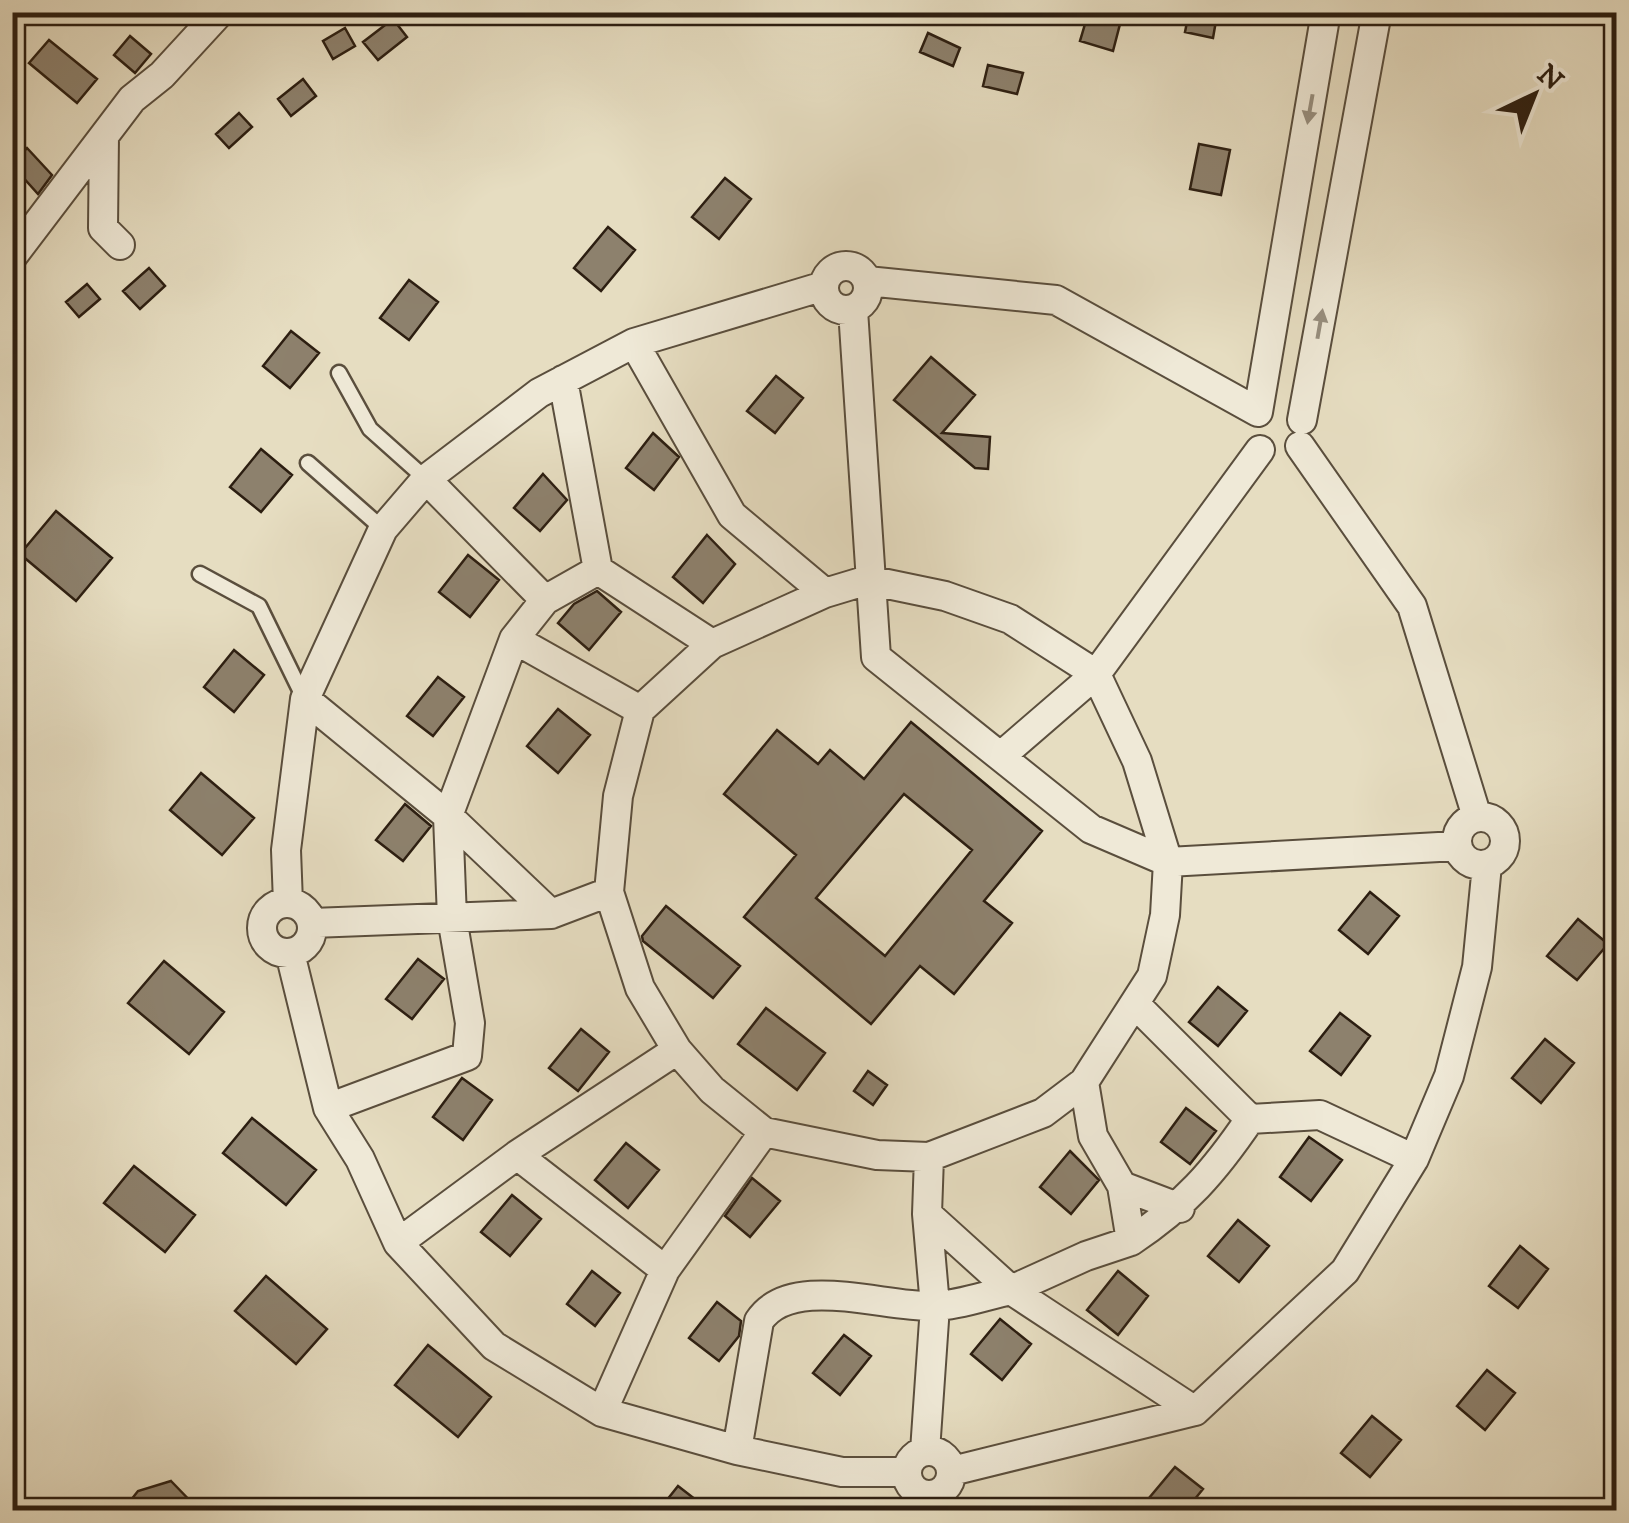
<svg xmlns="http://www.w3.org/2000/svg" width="1629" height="1523" viewBox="0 0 1629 1523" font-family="'IM FELL DW Pica',serif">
<rect width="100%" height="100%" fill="#e6ddc1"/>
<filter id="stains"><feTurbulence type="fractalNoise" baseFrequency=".002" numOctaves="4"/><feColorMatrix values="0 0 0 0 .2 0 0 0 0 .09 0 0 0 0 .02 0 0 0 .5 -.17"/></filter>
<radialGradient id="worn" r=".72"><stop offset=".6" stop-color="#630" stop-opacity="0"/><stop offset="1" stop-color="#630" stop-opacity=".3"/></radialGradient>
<!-- building -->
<path fill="#8d816d" stroke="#2c1e11" stroke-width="2.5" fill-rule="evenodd" d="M 1189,12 L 1217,15 L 1213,38 L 1185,32 Z
M 1088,14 L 1120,24 L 1113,51 L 1080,41 Z
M 393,19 L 407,37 L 378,60 L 363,42 Z
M 345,28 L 355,46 L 333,59 L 323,41 Z
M 928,33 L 960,48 L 953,66 L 920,52 Z
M 130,36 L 151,54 L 135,73 L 114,55 Z
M 49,40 L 97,79 L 77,103 L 29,63 Z
M 988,65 L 1023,73 L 1017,94 L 983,86 Z
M 303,79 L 316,96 L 291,116 L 278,99 Z
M 239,113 L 252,127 L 229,148 L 216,134 Z
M 1199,144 L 1230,150 L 1221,195 L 1190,189 Z
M 27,148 L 52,175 L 38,194 L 12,165 Z
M 725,178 L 751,199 L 719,239 L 692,217 Z
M 608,227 L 635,250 L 601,291 L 574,268 Z
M 149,268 L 165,286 L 140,309 L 123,291 Z
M 409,280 L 438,302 L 409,340 L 380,318 Z
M 87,284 L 100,299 L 79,317 L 66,302 Z
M 291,331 L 319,353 L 290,388 L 263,366 Z
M 931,357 L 975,395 L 942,433 L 990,437 L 988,469 L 975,468 L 894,400 Z
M 776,376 L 803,398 L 775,433 L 747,411 Z
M 653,433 L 679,457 L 654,490 L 626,468 Z
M 261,449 L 292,475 L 261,512 L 230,487 Z
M 543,474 L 567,500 L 540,531 L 514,508 Z
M 56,511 L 112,558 L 76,601 L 20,554 Z
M 707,535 L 735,564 L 703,603 L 673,577 Z
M 468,555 L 499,580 L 470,617 L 439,592 Z
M 597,591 L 621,612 L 589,650 L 558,623 L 574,604 Z
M 234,650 L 264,675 L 234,712 L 204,687 Z
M 438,677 L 464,697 L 433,736 L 407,716 Z
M 558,709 L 590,735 L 558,773 L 527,746 Z
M 911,722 L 1042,831 L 984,901 L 1012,923 L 954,994 L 920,966 L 871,1024 L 744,917 L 796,855 L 724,794 L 777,730 L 818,764 L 830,750 L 864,779 ZM 904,794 L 972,850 L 885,956 L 816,898 Z
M 201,773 L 254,818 L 222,855 L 170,810 Z
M 405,804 L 431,826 L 403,861 L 376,840 Z
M 1370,892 L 1399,916 L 1368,954 L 1339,930 Z
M 666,906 L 740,966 L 713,998 L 643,941 L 642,936 Z
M 1578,919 L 1608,944 L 1577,980 L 1547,956 Z
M 418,959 L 444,979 L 412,1019 L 386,999 Z
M 164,961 L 224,1012 L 189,1054 L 128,1003 Z
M 1218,987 L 1247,1011 L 1218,1046 L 1189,1022 Z
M 766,1008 L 825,1053 L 797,1090 L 738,1044 Z
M 1340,1013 L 1370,1036 L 1341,1075 L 1310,1051 Z
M 581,1029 L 609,1052 L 578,1091 L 549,1068 Z
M 1545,1039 L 1574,1063 L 1541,1103 L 1512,1078 Z
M 868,1071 L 887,1085 L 873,1105 L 854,1091 Z
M 462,1078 L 492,1100 L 463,1140 L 433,1117 Z
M 1186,1108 L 1216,1131 L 1190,1164 L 1161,1142 Z
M 252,1118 L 316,1170 L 286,1205 L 223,1153 Z
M 1309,1137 L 1342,1160 L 1311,1201 L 1280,1177 Z
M 626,1143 L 659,1170 L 628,1208 L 595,1180 Z
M 1070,1151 L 1099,1180 L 1071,1214 L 1040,1187 Z
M 134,1166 L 195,1215 L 165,1252 L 104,1203 Z
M 752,1178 L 780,1201 L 750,1237 L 725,1216 Z
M 512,1195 L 541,1219 L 510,1256 L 481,1232 Z
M 1238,1220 L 1269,1246 L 1239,1282 L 1208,1256 Z
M 1520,1246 L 1548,1269 L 1518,1308 L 1489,1286 Z
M 592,1271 L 620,1293 L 595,1326 L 567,1304 Z
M 1118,1271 L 1148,1296 L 1118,1335 L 1087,1310 Z
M 266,1276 L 327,1329 L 296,1364 L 235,1311 Z
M 717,1302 L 741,1321 L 739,1336 L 719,1361 L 689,1338 Z
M 1000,1319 L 1031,1344 L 1002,1380 L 971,1354 Z
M 844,1335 L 871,1356 L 840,1395 L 813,1373 Z
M 428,1345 L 491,1397 L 458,1437 L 395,1385 Z
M 1487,1370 L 1515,1393 L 1485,1430 L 1457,1406 Z
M 1372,1416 L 1401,1440 L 1370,1477 L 1341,1453 Z
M 1175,1467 L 1203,1489 L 1186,1510 L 1139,1510 Z
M 171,1481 L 199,1510 L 123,1510 L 138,1491 Z
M 678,1486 L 709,1510 L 659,1510 Z"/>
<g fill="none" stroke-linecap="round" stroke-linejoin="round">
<defs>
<path id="service" d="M 339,373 L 370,429 L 426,479
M 308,463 L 383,529
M 200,574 L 259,606 L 304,698"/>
<path id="minor" d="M 104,136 L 103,228 L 120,245
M 12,257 L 132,99 L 162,75 L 220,12
M824 288a22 22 0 1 1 44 0a22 22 0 1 1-44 0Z
M 867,281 L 1056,300 L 1258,412 L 1326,12
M 853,310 L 876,657 L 1091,829 L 1168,862 L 1457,846
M 634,343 L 732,515 L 825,593
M 563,380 L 598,570 L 712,644
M 1302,420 L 1377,12
M 1300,446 L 1412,606 L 1477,817
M 426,479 L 545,600
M 868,580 L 945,596 L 1010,619 L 1096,674 L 1137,761 L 1168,862 L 1165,915 L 1152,976 L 1084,1082 L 1043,1113 L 929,1157 L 877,1155 L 764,1132 L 712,1090 L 677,1050 L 640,988 L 609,892 L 618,796 L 640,710 L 712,644 L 825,593 Z
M 514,639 L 640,710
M 305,699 L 448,816 L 551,914
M 1001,756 L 1096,674 L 1260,450
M1457 841a24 24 0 1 1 48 0a24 24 0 1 1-48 0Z
M 288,903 L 286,850 L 305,699 L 383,529 L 426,479 L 539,393 L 634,343 L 824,286
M262 928a25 25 0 1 1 50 0a25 25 0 1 1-50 0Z
M 312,923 L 551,914 L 609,892
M 290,953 L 328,1108 L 360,1159 L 398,1243 L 494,1346 L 602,1412 L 737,1450 L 842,1472 L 906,1472
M 328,1108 L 467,1056 L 470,1023 L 452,918 L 448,816 L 514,639 L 545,600 L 598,570
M 1250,1119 L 1320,1115 L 1414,1159
M 517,1155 L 665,1270 L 602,1412
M 1122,1186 L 1180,1208
M 1131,1241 C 1185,1205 1214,1172 1250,1119 L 1137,1006
M 398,1243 L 517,1155 L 677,1050
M 665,1270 L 764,1132
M 1011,1290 L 1086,1256 L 1131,1241 L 1122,1186 L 1093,1136 L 1084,1082
M 1011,1290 L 1195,1411
M 737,1450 L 759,1321 C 791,1272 887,1309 936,1306 C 960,1305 987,1295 1011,1290 L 927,1214
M907 1473a22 22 0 1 1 44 0a22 22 0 1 1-44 0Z
M 925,1451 L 935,1306 L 927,1214 L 929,1157
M 952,1471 L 1195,1411 L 1345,1271 L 1414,1159 L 1449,1076 L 1477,967 L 1487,865"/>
</defs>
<!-- service casing -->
<use href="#service" stroke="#5a4e3d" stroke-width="19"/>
<!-- minor casing -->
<use href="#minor" stroke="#5a4e3d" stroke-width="32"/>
<!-- service -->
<use href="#service" stroke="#efe9d7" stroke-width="14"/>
<!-- minor -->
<use href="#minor" stroke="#efe9d7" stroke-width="28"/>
</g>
<!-- one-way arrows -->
<defs><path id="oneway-solid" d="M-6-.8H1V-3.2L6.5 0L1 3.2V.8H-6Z" transform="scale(2.5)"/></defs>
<g fill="#978e7e">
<use href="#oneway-solid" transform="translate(1310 109) rotate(100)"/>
<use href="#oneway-solid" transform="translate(1320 324) rotate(-80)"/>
</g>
<!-- margin -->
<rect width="1629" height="1523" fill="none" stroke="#e6ddc1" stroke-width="50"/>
<rect x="15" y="15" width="1599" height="1493" fill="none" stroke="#2c1e11" stroke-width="5"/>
<rect x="25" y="25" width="1579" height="1473" fill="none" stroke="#2c1e11" stroke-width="2.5"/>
<!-- north arrow -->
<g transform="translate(1534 95) rotate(43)" stroke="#efe9d7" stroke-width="8" paint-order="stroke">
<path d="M0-8L18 38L0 25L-18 38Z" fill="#2c1e11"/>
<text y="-15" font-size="28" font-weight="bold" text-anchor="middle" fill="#2c1e11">N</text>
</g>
<rect width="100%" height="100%" filter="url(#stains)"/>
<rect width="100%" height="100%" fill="url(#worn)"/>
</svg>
